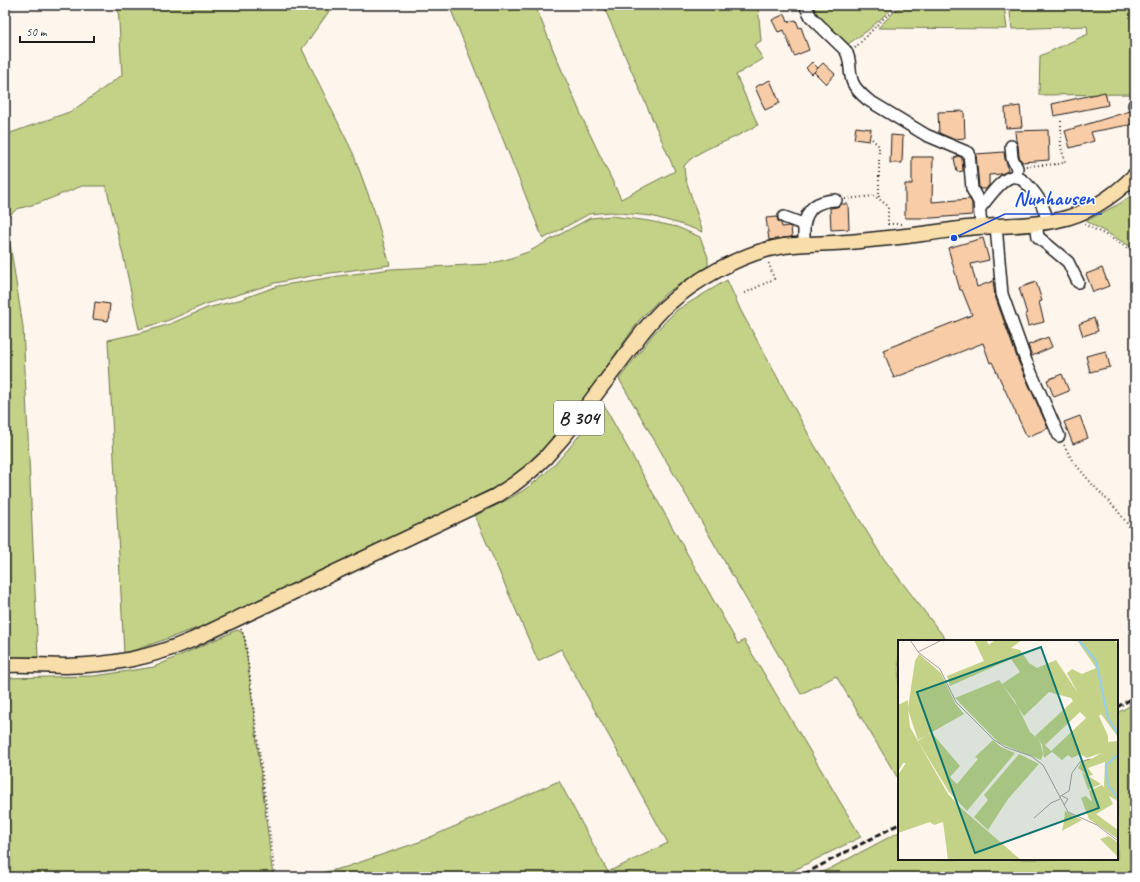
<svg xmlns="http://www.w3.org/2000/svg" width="1140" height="882" viewBox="0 0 1140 882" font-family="Caveat,sans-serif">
<rect width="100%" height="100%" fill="#fef5ed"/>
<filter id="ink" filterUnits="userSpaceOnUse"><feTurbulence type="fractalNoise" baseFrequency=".025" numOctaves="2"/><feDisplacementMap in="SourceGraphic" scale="8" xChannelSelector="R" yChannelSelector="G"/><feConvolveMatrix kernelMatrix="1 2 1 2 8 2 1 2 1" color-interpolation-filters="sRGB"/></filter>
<g filter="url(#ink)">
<!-- green -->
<path fill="#c3d286" stroke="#707751" d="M 118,5 L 336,5 L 330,10 L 302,49 L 353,153 L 374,210 L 390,265 L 316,275 L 275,283 L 237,295 L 206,304 L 169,320 L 139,329 L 124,259 L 106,186 L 82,186 L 39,203 L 17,209 L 6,218 L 23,327 L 38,657 L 5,657 L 5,135 L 72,111 L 122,75 Z
M 449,5 L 535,5 L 554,52 L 586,126 L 621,199 L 675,171 L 603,5 L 758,5 L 761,41 L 754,45 L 763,59 L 736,75 L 758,125 C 750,129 741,134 733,138 C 715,146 696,151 684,166 L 685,177 L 703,232 L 680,224 L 651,216 L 610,212 L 589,214 L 543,239 Z
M 808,5 L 896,5 L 867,31 L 845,46 L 811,11 Z
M 903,5 L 1004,5 L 1007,29 L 878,28 L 895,11 Z
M 1009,5 L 1135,5 L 1135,94 L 1039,95 L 1040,56 L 1088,34 L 1087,26 L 1012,29 Z
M 1135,193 L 1135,249 L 1086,221 L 1119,204 Z
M 612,216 L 649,221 L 677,227 L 700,237 L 708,257 L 708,266 L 666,293 L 641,318 L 561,431 L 527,468 L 506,482 L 234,615 L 124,654 L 108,340 L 140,333 L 170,324 L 207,308 L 239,300 L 278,286 L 339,276 L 391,269 L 488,264 L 508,259 L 528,252 L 590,218 Z
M 727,280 L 741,311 L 815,446 L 881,555 L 947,641 L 899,641 L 899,780 L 836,676 L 801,694 L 619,379 L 654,333 L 677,310 Z
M 603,404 L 738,644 L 744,640 L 861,837 L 780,877 L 305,877 L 346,867 L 419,842 L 559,781 L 608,872 L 668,843 L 561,649 L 538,661 L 475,516 C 496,505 518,496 536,481 C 562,461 583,430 603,404 Z
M 237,630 L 242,632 L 245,640 L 273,877 L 5,877 L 5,678 L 95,676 L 154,667 Z
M 1135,703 L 1135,877 L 810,877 L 829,869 L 899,832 L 899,859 L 1117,859 L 1117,713 Z"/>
<!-- building -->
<path fill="#f8cca7" stroke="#1c1c1c" d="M 785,14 L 788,22 L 796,20 L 799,28 L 801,27 L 809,50 L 794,56 L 784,30 L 778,32 L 772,20 Z
M 812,62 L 818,68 L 814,72 L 823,63 L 835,74 L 826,84 L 814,72 L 812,74 L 806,68 Z
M 770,80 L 780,103 L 765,110 L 755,87 Z
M 1105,92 L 1108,105 L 1054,116 L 1052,104 Z
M 1020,106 L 1022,127 L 1006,128 L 1005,108 Z
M 964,111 L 965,138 L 953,139 L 939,133 L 938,112 Z
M 1130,111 L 1132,112 L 1134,124 L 1091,132 L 1094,141 L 1070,148 L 1065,131 Z
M 856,127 L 871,129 L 869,141 L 854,139 Z
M 1048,130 L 1049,160 L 1022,162 L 1019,156 L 1018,145 L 1016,141 L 1015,131 Z
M 891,135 L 903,136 L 902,163 L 890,163 Z
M 1004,152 L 1005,159 L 1007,164 L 1008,171 L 1001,174 L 989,175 L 989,185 L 986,189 L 980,189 L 979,187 L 976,154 Z
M 959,156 L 962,158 L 963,171 L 957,172 L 954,158 Z
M 912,157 L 933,157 L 932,202 L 970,199 L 972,203 L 972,215 L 932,218 L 905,218 L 905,184 L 912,184 Z
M 841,204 L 848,204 L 849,229 L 831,230 L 830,208 L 837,207 Z
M 777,217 L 778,221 L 781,223 L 782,227 L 788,226 L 791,227 L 792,237 L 769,240 L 766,218 Z
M 983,238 L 989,260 L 971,264 L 977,287 L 993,281 L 995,296 L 1019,363 L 1048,428 L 1027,437 L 992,362 L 990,363 L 983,343 L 894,378 L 883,350 L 972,315 L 962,290 L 960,290 L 948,248 Z
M 1102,268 L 1109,286 L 1093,292 L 1086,274 Z
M 1036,282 L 1042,301 L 1039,302 L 1044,322 L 1028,326 L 1025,315 L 1027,314 L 1019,288 Z
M 95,302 L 110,304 L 108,321 L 93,319 Z
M 1094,318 L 1098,331 L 1083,336 L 1079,324 Z
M 1048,337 L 1052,347 L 1032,356 L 1028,345 Z
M 1106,351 L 1110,367 L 1090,372 L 1086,356 Z
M 1062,374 L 1069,391 L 1054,397 L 1047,380 Z
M 1080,416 L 1088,438 L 1073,444 L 1064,422 Z"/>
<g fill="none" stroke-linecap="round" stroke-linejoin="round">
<defs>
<path id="minor" d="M 805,5 L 811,17 L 845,50 C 852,59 848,72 853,83 C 856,90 862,95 868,100 L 926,135 L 969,153 L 972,189 L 979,202 L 981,227
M 1134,105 L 1135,105
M 1011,146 L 1012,158 L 1017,168 L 1016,177
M 980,208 C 988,199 999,181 1011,177 C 1023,173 1041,200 1044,210 C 1046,213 1046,218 1046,222
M 784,217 L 800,223 L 804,226 L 804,244
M 1036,223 L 1038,237 L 1068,262 L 1078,282
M 804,226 C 807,207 817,201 836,200
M 996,226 L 1002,294 L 1026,361 L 1059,436"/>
<path id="major" d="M 5,665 C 26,664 46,666 66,666 C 112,665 150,658 192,640 L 496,496 L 513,485 L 530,472 L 546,457 L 566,434 L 638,338 C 646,327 655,317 664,308 C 694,280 743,252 784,246 C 809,243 834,244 859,241 C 880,239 901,237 922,234 C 941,232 960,228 979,227 C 1005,225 1033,226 1058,220 C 1087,214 1114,196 1135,175"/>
</defs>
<!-- minor casing -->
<use href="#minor" stroke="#1c1c1c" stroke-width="14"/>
<!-- major casing -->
<use href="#major" stroke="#1c1c1c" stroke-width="17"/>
<!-- path -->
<path stroke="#1c1c1c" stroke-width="2" stroke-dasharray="1 3" stroke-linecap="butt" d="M 855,48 L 884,18 L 901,5
M 872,139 L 879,146 L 879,199 L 888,206 L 888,227
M 1026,166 L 1060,164 L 1065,162 L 1061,147 L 1061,120
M 845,199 L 874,196 L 879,199
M 888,224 L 903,224
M 1084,224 L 1102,233 L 1135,252
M 745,293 L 774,279 L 768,261
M 1064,445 L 1072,460 L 1092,484 L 1117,510 L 1135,534
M 241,629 L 245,639 L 275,877"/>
<!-- minor -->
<use href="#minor" stroke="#fff" stroke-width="11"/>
<!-- major -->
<use href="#major" stroke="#f8deab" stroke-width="14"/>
<!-- rail -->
<path stroke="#1c1c1c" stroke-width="3" stroke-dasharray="6 3" stroke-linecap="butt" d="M 1117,707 L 1135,697
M 796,877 L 810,871 L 899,824"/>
</g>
</g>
<g text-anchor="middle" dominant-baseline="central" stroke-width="3" stroke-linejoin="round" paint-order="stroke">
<!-- shield labels -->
<rect fill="#fff" stroke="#606060" stroke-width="1" x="554" y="401" width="50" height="34" rx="3"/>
<g font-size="19" font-weight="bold" fill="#1c1c1c">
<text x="579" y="418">B 304</text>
</g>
</g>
<!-- overview -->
<g transform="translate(898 640)">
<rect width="220" height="220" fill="#fef5ed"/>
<path d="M 76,0 L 88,0 L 91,5 L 97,0 L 124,0 L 113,8 L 122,10 L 131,23 L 139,28 L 158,20 L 180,53 L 169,33 L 174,29 L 184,34 L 198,28 L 179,0 L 216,0 L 220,4 L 220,97 L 203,74 L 201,76 L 210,96 L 210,102 L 220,101 L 220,161 L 211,156 L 215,164 L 198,174 L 220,190 L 220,199 L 191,179 L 183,158 L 188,156 L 194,162 L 191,151 L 204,145 L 206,147 L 207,122 L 190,128 L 195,135 L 191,136 L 180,128 L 184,121 L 195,118 L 203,113 L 189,118 L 182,114 L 174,118 L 170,115 L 164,120 L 154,112 L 146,118 L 144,104 L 137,96 L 175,61 L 173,58 L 151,52 L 126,76 L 104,44 L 122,32 L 113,19 L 52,46 L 49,36 L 86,21 ZM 182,72 L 188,78 L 153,111 L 147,105 ZM 21,14 L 43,33 L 57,63 L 66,74 L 20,100 L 10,70 L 12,87 L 50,154 L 63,168 L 123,220 L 50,220 L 45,182 L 36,185 L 32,182 L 0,193 L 0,135 L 8,123 L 5,123 L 0,132 L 0,65 L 10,60 L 10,68 L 17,21 ZM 101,40 L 117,61 L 132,92 L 142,101 L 145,114 L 143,120 L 101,103 L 57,58 ZM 33,92 L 62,126 L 52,137 L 59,144 L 80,119 L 77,117 L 95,100 L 103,107 L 117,113 L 69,171 L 51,152 L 20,101 ZM 121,114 L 141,124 L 110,159 L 90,190 L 76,177 L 90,160 L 86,155 ZM 184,132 L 187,134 L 203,144 L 190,150 ZM 167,171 L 184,180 L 164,191 L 166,181 ZM 211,196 L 220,203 L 220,217 L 202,199 Z" fill="#c3d286" fill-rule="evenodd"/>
<path fill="none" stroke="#94ccf3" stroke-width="2" d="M 181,0 L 198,21 L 210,78 L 220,94M 220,115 L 208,125 L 210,145 L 220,158"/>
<path fill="none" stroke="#a49e99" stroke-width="1" d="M 12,0 L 21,13 L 42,29 L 58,62 L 96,100 L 107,107 L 133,116 L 145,125 L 170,172 L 199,185 L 220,201M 20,12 L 44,0M 164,156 L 170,159 L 166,165M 161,157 L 171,151 L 174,133 L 182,122 L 192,119M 136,178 L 153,163 L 162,159"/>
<path fill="#0f766e" fill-opacity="0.15" stroke="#0f766e" stroke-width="2" d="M 143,7 L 201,168 L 77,213 L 19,52 Z"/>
<rect width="220" height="220" fill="none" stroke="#1c1c1c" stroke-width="2"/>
</g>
<!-- callouts -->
<path fill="none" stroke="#1d4ed8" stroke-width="1.5" d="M954 238L1005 214H1102"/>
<circle fill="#1d4ed8" stroke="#fff" stroke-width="1.5" cx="954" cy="238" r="4"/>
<g font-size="21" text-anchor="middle" font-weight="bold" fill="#1d4ed8" stroke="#fff" stroke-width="3" stroke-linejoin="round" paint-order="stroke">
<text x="1054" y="205">Nunhausen</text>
</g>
<!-- margin -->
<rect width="1140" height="882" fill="none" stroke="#fff" stroke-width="20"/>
<rect x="10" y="10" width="1120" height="862" fill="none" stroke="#1c1c1c" stroke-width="1.5" filter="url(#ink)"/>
<!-- scale -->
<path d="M20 36v6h74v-6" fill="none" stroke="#1c1c1c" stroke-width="2"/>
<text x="26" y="36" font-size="12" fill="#1c1c1c" stroke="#ffffff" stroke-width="3" paint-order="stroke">50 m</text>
</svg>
